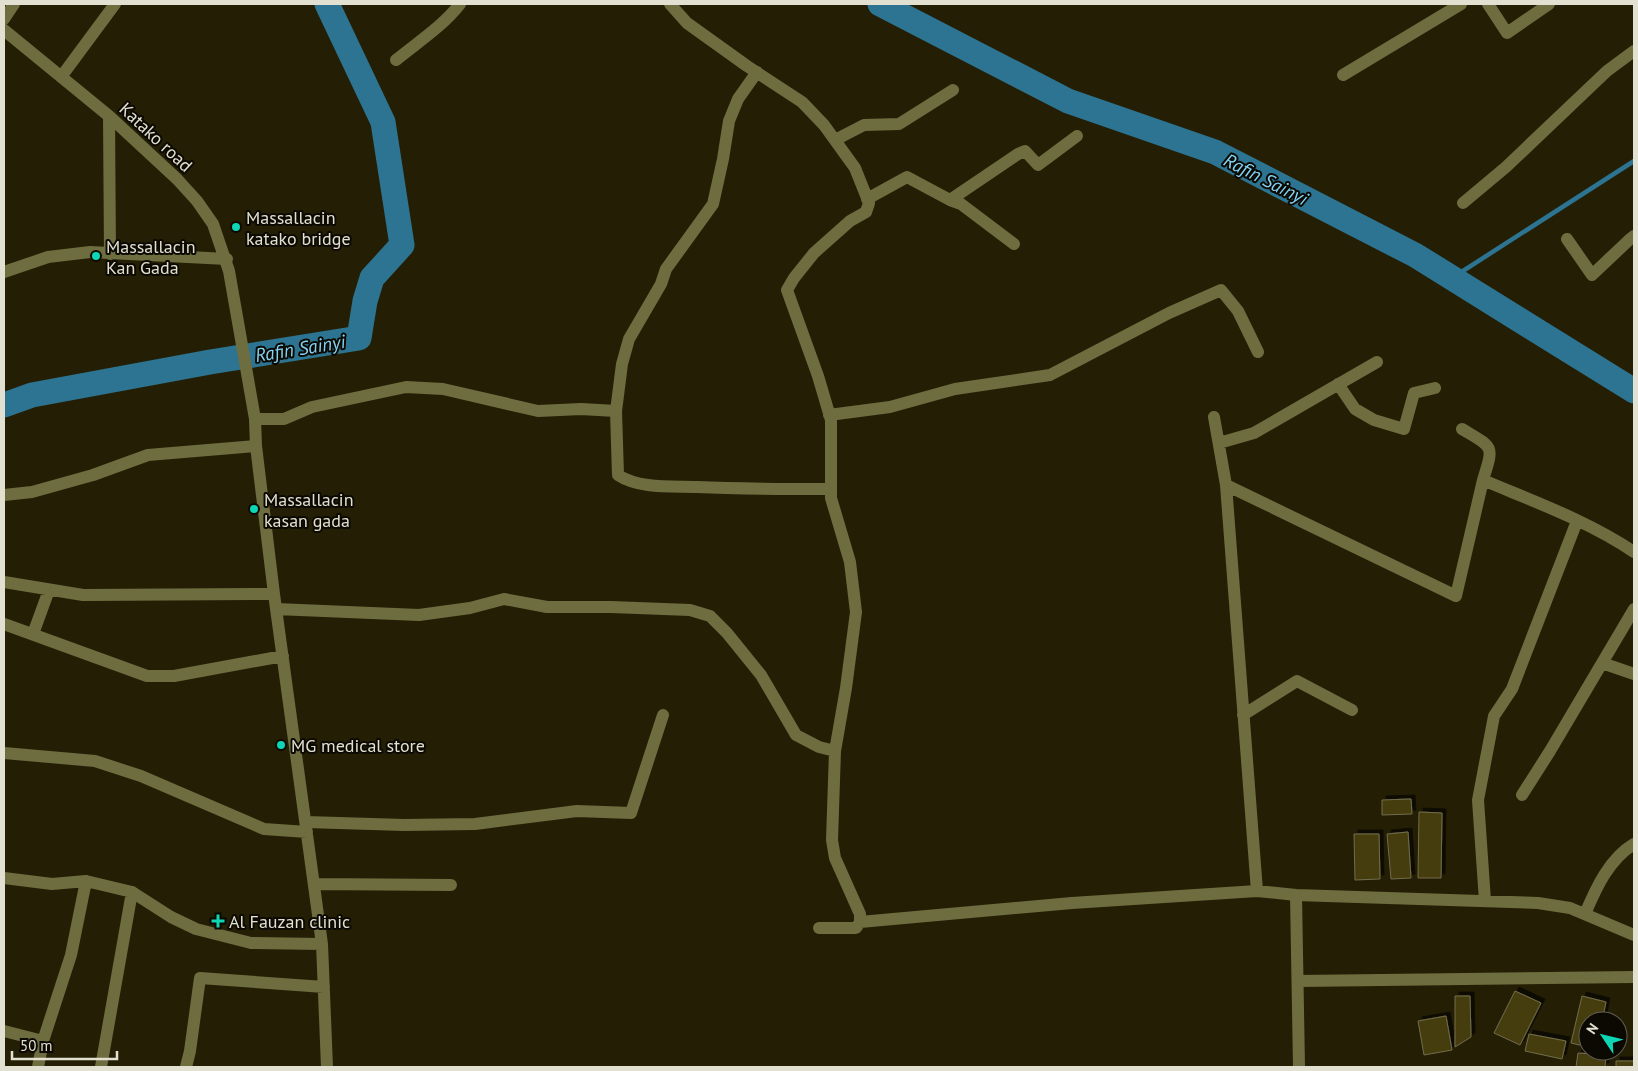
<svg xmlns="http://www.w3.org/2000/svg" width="1638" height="1071" viewBox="0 0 1638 1071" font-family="'PT Sans',sans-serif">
<defs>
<filter id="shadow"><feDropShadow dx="4" dy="-4" stdDeviation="0" flood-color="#0009"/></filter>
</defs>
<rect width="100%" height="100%" fill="#241f04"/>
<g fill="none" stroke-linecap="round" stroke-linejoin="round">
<!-- stream -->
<path stroke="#2c7491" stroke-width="4.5" d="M 1452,278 L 1634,161"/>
<!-- river -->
<path stroke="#2c7491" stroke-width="25" d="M 880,4 L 1068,101 L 1215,152 L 1415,255 L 1634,391
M 4,405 L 32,395 L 210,362 L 359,338 L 365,301 L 372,278 L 402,245 L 383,122 L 327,4"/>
</g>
<!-- building -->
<path fill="#453d0b" stroke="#726d4f" filter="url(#shadow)" d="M 1411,799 L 1412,814 L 1382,815 L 1382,800 Z
M 1419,812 L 1442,813 L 1441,878 L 1418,878 Z
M 1408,832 L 1411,878 L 1391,879 L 1387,834 Z
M 1354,834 L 1379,834 L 1380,879 L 1355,880 Z
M 1515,991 L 1541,1003 L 1520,1045 L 1494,1033 Z
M 1455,996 L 1470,996 L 1471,1037 L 1455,1047 Z
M 1582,996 L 1606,1002 L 1602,1021 L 1588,1021 L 1588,1047 L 1571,1043 Z
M 1446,1016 L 1452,1050 L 1424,1055 L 1418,1021 Z
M 1529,1034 L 1566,1041 L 1562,1059 L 1525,1051 Z
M 1578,1053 L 1606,1055 L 1605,1067 L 1576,1067 Z
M 1616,1061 L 1634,1061 L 1634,1067 L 1616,1067 Z"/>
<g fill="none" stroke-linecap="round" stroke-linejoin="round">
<!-- minor -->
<path stroke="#6e6d40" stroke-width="12" d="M 670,4 L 687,23 L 747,66 L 802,102 L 824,125 L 855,168 L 869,203 L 866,212 L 850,221 L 814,253 L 794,278 L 787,290 L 818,376 L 831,420 L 831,498 L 850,562 L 856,612 L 846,688 L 835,751 L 832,840 L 835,858 L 860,914 L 860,922 L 856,928 L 819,928
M 1488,4 L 1507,33 L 1549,4
M 4,19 L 14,4
M 4,30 L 109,116 L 177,179 L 197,201 L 213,224 L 229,271 L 255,419 L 256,446 L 274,594 L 322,944 L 327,1067
M 396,60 C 418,42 443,26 460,4
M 757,72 L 738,99 L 729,121 L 723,159 L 713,204 L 666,269 L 661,284 L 629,339 L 622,364 L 616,411 L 618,475 C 639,489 672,486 697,487 C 741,489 786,489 830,489
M 1343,75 L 1461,4
M 61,77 L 115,4
M 109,116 L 110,254
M 835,140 L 864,125 L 899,124 L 953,90
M 867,199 L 907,177 L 950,200 L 961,204 L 1014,244
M 950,200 L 1018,154 L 1025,151 L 1038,165 L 1077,136
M 1463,203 L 1506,167 L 1607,71 L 1634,51
M 1567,239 L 1592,275 L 1629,240 L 1634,236
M 4,272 L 48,257 L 90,252 L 227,259
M 1338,384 L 1355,409 L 1374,420 L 1404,429 L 1414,393 L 1435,388
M 829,415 L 890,407 L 955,389 L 1050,375 L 1169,313 L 1221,290 L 1238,311 L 1258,352
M 1214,417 L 1226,485 L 1257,891
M 255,419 L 284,419 L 312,407 L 406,387 L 443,389 L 538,411 L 581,409 L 616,411
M 1462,429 C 1494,448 1494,445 1483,480
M 1219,443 L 1254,433 L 1377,362
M 1226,485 L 1456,596 L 1483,480 C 1535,502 1588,521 1634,552
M 4,495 L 32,492 L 93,475 L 148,455 L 256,446
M 4,582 L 83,595 L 274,594
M 276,609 L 419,615 L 470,608 L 504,599 L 547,607 L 611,607 L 690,610 L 710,616 L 727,633 L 761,675 L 796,735 L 819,747 L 835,751
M 4,624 L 147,676 L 174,676 L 283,656
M 33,634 L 49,590
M 1602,663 L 1634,674
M 1243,715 L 1297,681 L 1352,710
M 4,753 L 95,761 L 141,776 L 264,829 L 307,832
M 1522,795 L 1550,751 L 1634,609
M 306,822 L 404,825 L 475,824 L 577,811 L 631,813 L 663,715
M 4,878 L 52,884 L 86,881 L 132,892 L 171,917 L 196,929 L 251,943 L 322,944
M 314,884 L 451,885
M 1296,895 L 1299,1067
M 1485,901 L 1478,800 L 1494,716 L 1512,689 L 1577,521
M 1585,914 C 1596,888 1609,859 1634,844
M 860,922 L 1072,903 L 1257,891 L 1296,895 L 1538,903 L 1570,908 L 1634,935
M 1298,981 L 1634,977
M 4,1031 L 43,1041
M 38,1067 L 43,1041 L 71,955 L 86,881
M 101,1067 L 132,892
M 186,1067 L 190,1051 L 200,978 L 324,987"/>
</g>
<!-- markers -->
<g fill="#0ed5b4" stroke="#0b0902" stroke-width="2">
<circle cx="236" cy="227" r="5"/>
<circle cx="96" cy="256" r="5"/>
<circle cx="254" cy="509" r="5"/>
<circle cx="281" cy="745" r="5"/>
<path d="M215.5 913.5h5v5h5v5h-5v5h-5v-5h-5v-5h5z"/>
</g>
<g text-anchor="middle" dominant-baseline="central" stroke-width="4" stroke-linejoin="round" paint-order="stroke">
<!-- street labels -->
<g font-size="18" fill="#e2e0d0" stroke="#0b0902">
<text transform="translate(156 137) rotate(43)">Katako road</text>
</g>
<!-- poi labels -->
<g font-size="18" fill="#e2e0d0" stroke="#0b0902" text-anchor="start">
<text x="246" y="217">Massallacin<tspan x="246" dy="21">katako bridge</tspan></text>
<text x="106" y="246">Massallacin<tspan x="106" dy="21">Kan Gada</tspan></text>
<text x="264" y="499">Massallacin<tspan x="264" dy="21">kasan gada</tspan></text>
<text x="291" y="745">MG medical store</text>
<text x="229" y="921">Al Fauzan clinic</text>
</g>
<!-- water labels -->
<g font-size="19" font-style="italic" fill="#84d3f5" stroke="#0b0902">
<text transform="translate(1266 179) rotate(27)">Rafin Sainyi</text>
<text transform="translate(300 348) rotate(-9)">Rafin Sainyi</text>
</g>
</g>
<!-- border -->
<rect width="1638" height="1071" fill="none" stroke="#e2e0d0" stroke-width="10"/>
<!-- north arrow -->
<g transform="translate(1603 1036) rotate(305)"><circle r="24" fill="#0b0902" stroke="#615f54"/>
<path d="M0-4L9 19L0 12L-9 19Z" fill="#0ed5b4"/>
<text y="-8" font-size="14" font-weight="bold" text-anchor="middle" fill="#e2e0d0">N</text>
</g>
<!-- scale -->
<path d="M12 1051v8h105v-8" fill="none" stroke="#e2e0d0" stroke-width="2.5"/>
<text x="20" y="1051" font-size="15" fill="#e2e0d0" stroke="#0b0902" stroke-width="4" paint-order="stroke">50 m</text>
</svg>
